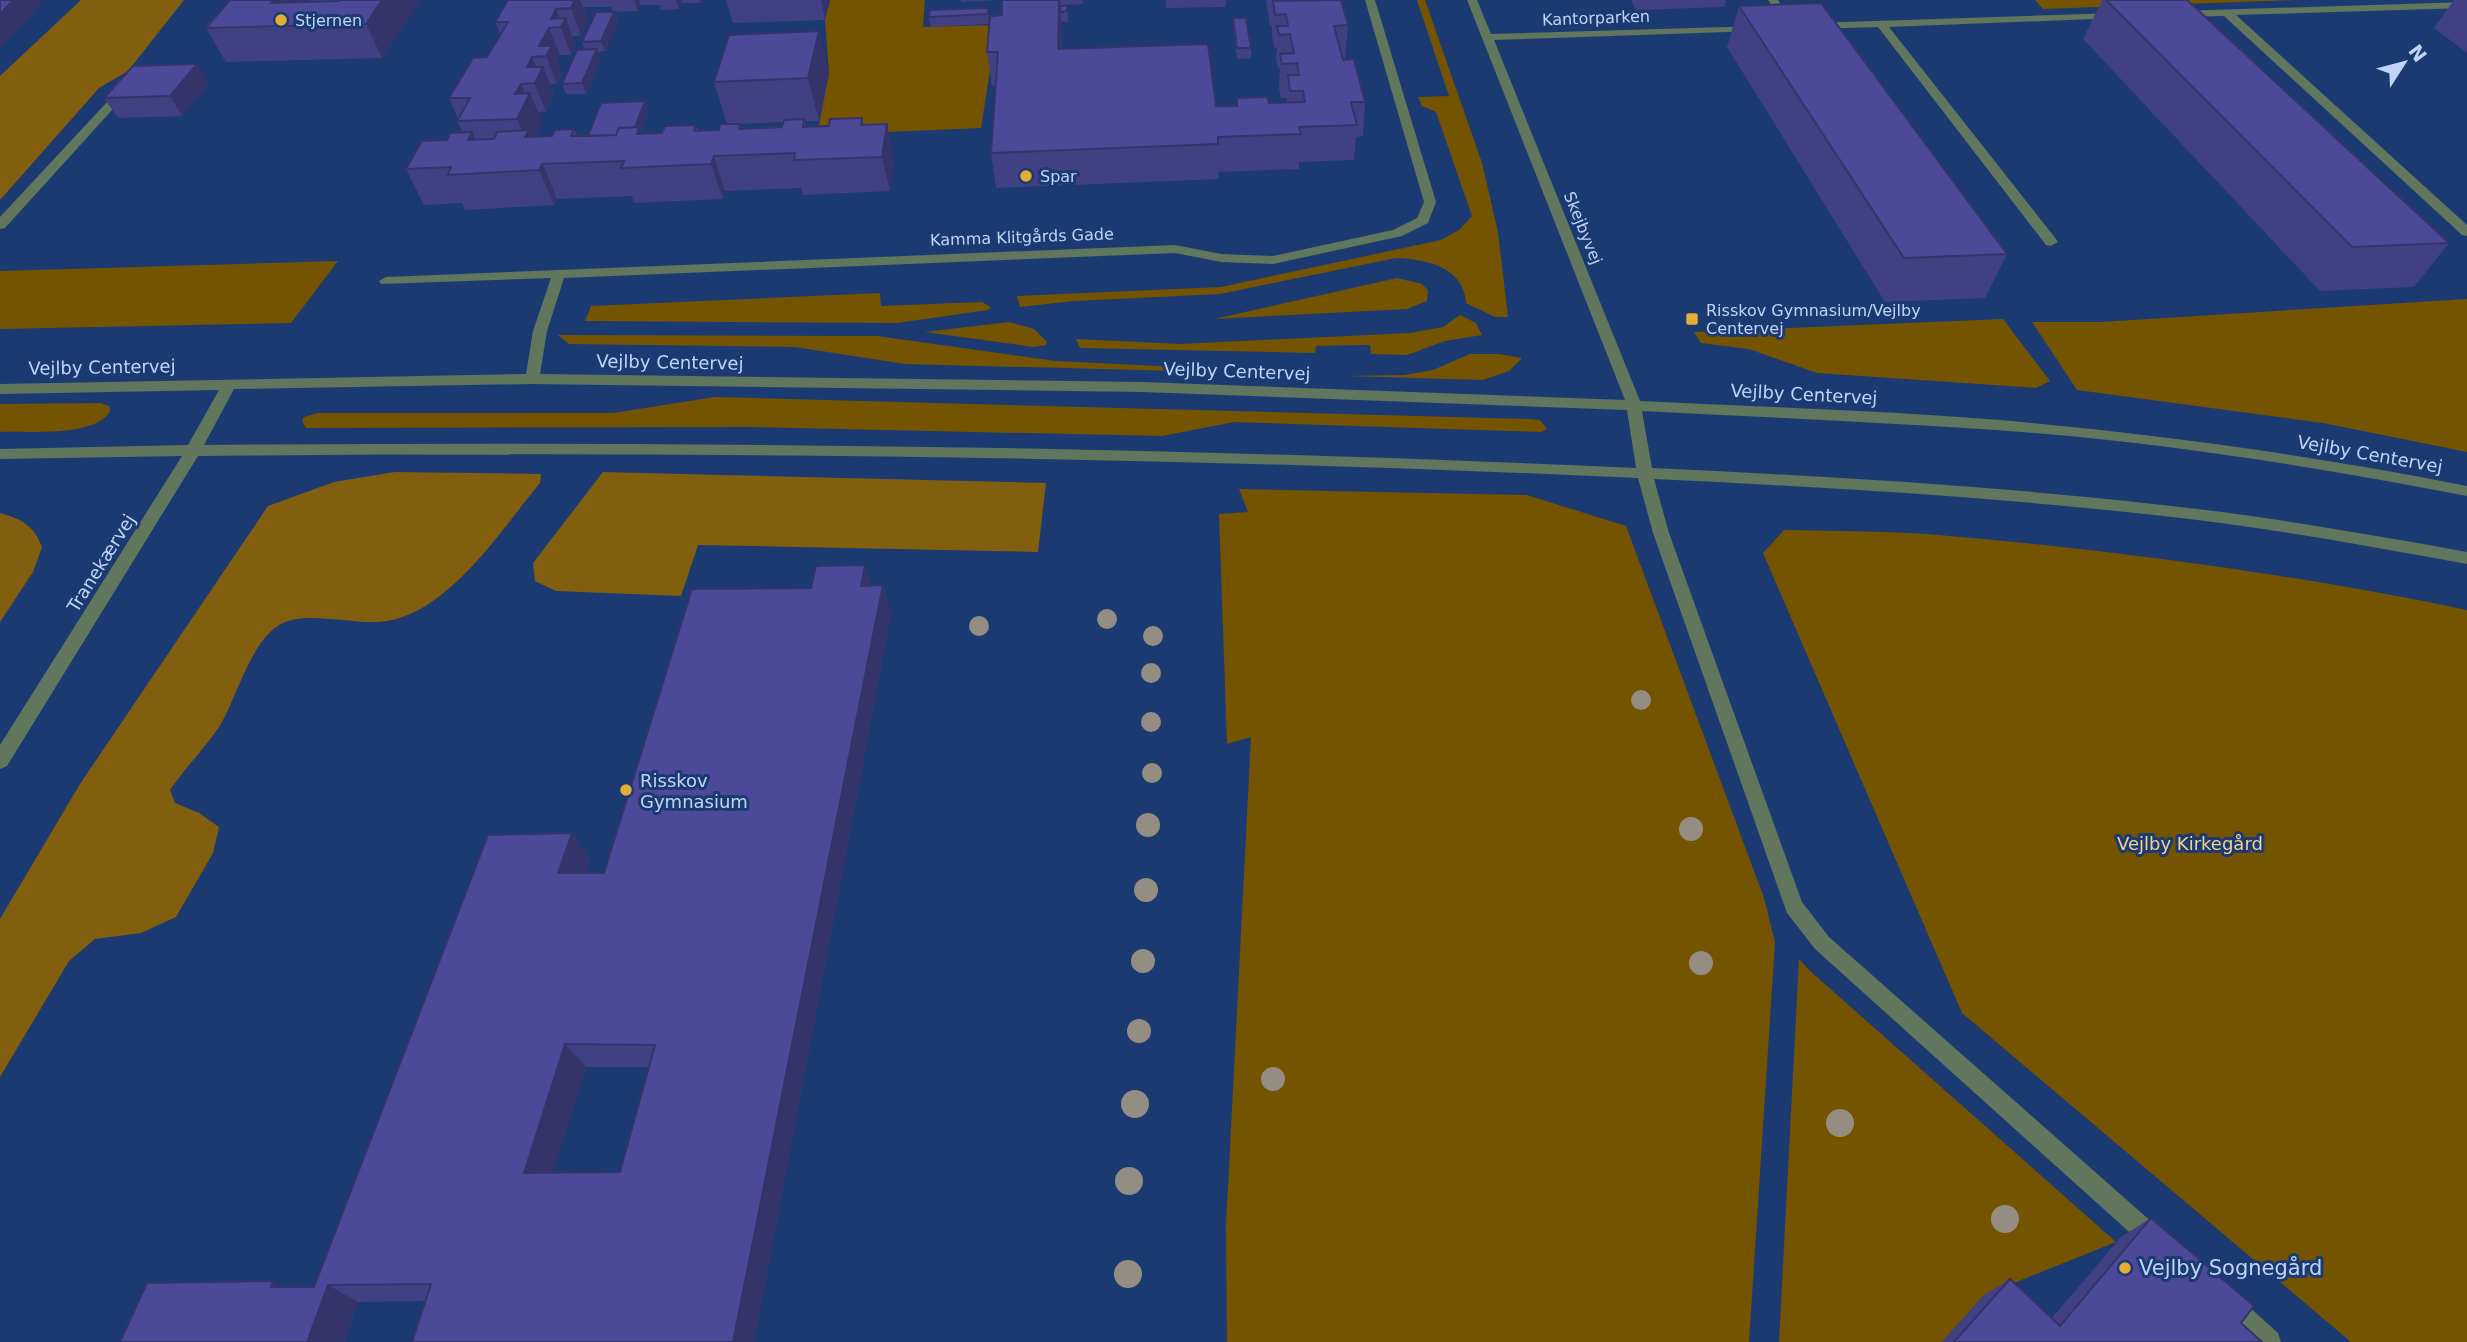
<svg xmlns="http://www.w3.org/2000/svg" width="2467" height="1342" viewBox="0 0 2467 1342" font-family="'DejaVu Sans',sans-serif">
<rect width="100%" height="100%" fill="#1c3a72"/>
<!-- green -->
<path fill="#745301" d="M 830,0 L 925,0 L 923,27 L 997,25 L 981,128 L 817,135 L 829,73 L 825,20 Z
M 1417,0 L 1425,0 L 1482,163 L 1498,232 L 1508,317 L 1495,317 L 1466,303 C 1464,267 1426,259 1396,258 L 1220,294 L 1074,301 L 1020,307 L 1017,296 L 1221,287 L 1441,240 L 1459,230 L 1472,216 L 1436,112 L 1422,106 L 1418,97 L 1449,96 Z
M 2035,0 L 2297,0 L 2043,9 Z
M 338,261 L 291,323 L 0,329 L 0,271 Z
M 1397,278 L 1422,284 L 1428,290 L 1427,301 L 1407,309 L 1214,319 Z
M 880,293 L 881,306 L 982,302 L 991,307 L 988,310 L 897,323 L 585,321 L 591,306 Z
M 2467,299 L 2467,452 L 2323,423 L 2077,390 L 2032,322 L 2101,322 Z
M 1460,315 L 1476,323 L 1482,335 L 1445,341 L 1407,355 L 1371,354 L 1370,345 L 1316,346 L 1315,353 L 1080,348 L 1076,339 L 1180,344 L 1410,333 L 1443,327 Z
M 2003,319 L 2050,381 L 2036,388 L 1817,373 L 1749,349 L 1701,343 L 1694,332 Z
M 1009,322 L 1034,329 L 1047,342 L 1046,345 L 1034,347 L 925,332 Z
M 558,335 L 877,336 L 1056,361 L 1178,367 L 1178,371 L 905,364 L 795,347 L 569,344 Z
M 1470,354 L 1499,354 L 1522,358 L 1509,371 L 1483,380 L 1346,376 L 1405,375 L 1433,370 Z
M 715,397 L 1530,419 L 1540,420 L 1547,429 L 1541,432 L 1234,422 L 1162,436 L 747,427 L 306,428 L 302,421 L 304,417 L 318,413 L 613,413 Z
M 100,403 L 109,406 L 110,411 C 97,437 27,431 0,432 L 0,404 Z
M 1239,489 L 1527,495 L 1626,526 L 1764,898 L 1775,942 L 1749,1342 L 1227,1342 L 1226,1226 L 1251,737 L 1227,744 L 1219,514 L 1248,512 Z
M 1784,530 C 1832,531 1880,531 1927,534 C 2108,549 2289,573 2467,610 L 2467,1342 L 2351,1342 L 1962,1013 L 1763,553 Z
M 1799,959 L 1809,970 L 2116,1242 L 1984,1295 L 1942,1342 L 1779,1342 Z"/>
<!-- forest -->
<path fill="#825f0f" d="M 81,0 L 184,0 L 128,71 L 99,88 L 0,200 L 0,76 Z
M 395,472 L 541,474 L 540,483 C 499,532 444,621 375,622 C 349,623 302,611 281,624 C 250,641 237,698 219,727 C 204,749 185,768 170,790 L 175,803 L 199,813 L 219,827 L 213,853 L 176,917 L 141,933 L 95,939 L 69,961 L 0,1077 L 0,919 L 80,784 L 268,506 L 334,482 Z
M 603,472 L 1046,483 L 1038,552 L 698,545 L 681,596 L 556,591 L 535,581 L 533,563 Z
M 0,513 C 22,519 34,526 42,547 L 33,572 L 0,622 Z"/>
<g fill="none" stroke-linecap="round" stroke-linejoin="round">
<!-- minor -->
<path fill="#60765d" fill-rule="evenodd" d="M 1365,0 L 1375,0 L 1436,202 L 1428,223 L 1402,236 L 1273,264 L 1221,262 L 1175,253 L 564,278 L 547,331 L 540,374 L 1142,382 L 1625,400 L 1467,0 L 1477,0 L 1491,34 L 1760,26 L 1760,30 L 1756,31 L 1494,40 L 1640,401 C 1760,407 1880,410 2000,420 C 2157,434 2312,455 2467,486 L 2467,496 C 2312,466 2154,441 1996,430 C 1878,422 1760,417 1642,411 L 1652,468 C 1842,477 2033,488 2222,512 C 2304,523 2385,537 2467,552 L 2467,564 C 2385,549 2303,534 2221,523 C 2033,499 1843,488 1654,479 L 1669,533 L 1802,902 L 1829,937 L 2163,1232 L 2167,1240 L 2163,1248 L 2155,1252 L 2147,1248 L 1815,949 L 1787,913 L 1653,533 L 1638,478 C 1159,456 678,451 198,456 L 7,766 L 0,769 L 0,745 L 182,456 L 0,459 L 0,449 L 188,445 L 219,390 L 0,394 L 0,384 L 526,374 L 533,331 L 551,278 L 381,284 L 379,281 L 386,277 L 1175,245 L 1221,254 L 1273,256 L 1393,230 L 1417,218 L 1424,202 ZM 532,384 L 1142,392 L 1627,410 L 1636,468 C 1159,446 681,441 204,445 L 234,389 Z
M 1768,0 L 1778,0 L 1794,24 L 1793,26 L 1785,26 Z
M 2467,2 L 2467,8 L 2236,15 L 2467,225 L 2467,236 L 2462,235 L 2224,16 L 2179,17 L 2174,14 L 2179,11 Z
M 2116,13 L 2121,16 L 2120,18 L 1889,27 L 2056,239 L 2058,242 L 2051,246 L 2046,245 L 1878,27 L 1815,29 L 1810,26 L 1815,23 Z
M 122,86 L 132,88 L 5,228 L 0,229 L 0,217 Z
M 2228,1293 L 2237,1296 L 2278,1333 L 2281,1342 L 2251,1342 L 2219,1314 L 2216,1305 L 2219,1296 Z"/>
</g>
<!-- trees -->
<g fill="#938d82">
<circle cx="1107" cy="619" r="10"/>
<circle cx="979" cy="626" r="10"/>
<circle cx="1153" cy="636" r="10"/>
<circle cx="1151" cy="673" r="10"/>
<circle cx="1641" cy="700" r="10"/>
<circle cx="1151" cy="722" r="10"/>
<circle cx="1152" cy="773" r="10"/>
<circle cx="1148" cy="825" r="12"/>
<circle cx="1691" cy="829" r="12"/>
<circle cx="1146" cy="890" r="12"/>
<circle cx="1143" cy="961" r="12"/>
<circle cx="1701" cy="963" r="12"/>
<circle cx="1139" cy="1031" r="12"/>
<circle cx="1273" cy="1079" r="12"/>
<circle cx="1135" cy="1104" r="14"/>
<circle cx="1840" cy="1123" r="14"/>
<circle cx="1129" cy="1181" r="14"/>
<circle cx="2005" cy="1219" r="14"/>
<circle cx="1128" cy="1274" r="14"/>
</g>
<!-- wall -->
<path fill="#414083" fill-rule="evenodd" d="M 230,0 L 420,0 L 382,58 L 226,62 L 206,28 Z
M 508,0 L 701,0 L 700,3 L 682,3 L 679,9 L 661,10 L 660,5 L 641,5 L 638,11 L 614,12 L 618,22 L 605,51 L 598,52 L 601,60 L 586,94 L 566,94 L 562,84 L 585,50 L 582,42 L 613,12 L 611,7 L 583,7 L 588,21 L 581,36 L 572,36 L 576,46 L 571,55 L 560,55 L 557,60 L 562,73 L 557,84 L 550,84 L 554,94 L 546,111 L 538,112 L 542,121 L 534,137 L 552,136 L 574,129 L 577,136 L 588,136 L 648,112 L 641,132 L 642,134 L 662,133 L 696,125 L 698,131 L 719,130 L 727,124 L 714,82 L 829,73 L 819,121 L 805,121 L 806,127 L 829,126 L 862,118 L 864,125 L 894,159 L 890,191 L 803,195 L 801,188 L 725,191 L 723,199 L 634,203 L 632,196 L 557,199 L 554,205 L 465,210 L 462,203 L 424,205 L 406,169 L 447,140 L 463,133 L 457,121 L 458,119 L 449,98 L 487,57 L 500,34 L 495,22 ZM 784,122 L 782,127 L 742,129 L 740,124 Z
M 726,0 L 830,0 L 825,20 L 733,23 Z
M 961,0 L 998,0 L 961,2 Z
M 1002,0 L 1083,0 L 1083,4 L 1060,5 L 1060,6 L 1067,6 L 1068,16 L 1068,22 L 1062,22 L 1062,49 L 1216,106 L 1287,102 L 1287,98 L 1281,98 L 1279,88 L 1280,68 L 1278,69 L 1276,60 L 1277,48 L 1274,48 L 1272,34 L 1272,26 L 1270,26 L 1266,0 L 1341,0 L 1348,25 L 1345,59 L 1343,59 L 1365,102 L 1363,136 L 1356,137 L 1354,160 L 1299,162 L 1299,169 L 1218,172 L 1219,179 L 996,188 L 991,153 L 995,86 L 992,86 L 987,52 L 1002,15 Z
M 1166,0 L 1226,0 L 1226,7 L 1166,8 Z
M 1631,0 L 1726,0 L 1724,7 L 1636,10 Z
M 2102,0 L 2187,0 L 2449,243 L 2414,287 L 2320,291 L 2083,39 Z
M 2454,0 L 2467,0 L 2467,53 L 2434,28 Z
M 1739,6 L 2007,254 L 1985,298 L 1885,302 L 1727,47 Z
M 988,8 L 989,24 L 931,27 L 929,17 Z
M 1233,18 L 1251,48 L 1251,58 L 1237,59 L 1233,28 Z
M 197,64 L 209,84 L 182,116 L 118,118 L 104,98 Z
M 865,565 L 871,586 L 883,585 L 891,614 L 754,1342 L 425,1301 L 358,1302 L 344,1342 L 120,1342 L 284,1287 L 314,1287 L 572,833 L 590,859 L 586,873 L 604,873 L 811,588 ZM 586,1067 L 649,1067 L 620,1172 L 553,1172 Z
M 2151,1218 L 2241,1323 L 2262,1342 L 1942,1342 L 1984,1295 L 2010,1279 L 2052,1318 L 2121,1237 Z"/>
<!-- shaded-wall -->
<path fill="#35346a" d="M 13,0 L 44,0 L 0,48 L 0,14 Z
M 274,0 L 310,0 L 313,5 L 271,3 Z
M 382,0 L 420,0 L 382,58 L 366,24 Z
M 565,0 L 580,0 L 588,21 L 581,36 L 571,8 Z
M 634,0 L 639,0 L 641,5 L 638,11 Z
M 676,0 L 681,0 L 682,3 L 679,9 Z
M 821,0 L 830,0 L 825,20 Z
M 1059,0 L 1062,27 L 1061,83 L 1058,49 Z
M 556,9 L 562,25 L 566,18 L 576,46 L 571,55 L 561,27 L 551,19 Z
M 614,12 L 618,22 L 605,51 L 601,41 Z
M 549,28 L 560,55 L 557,60 L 562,73 L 557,84 L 546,56 L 539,46 Z
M 819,31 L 829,73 L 819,121 L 808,78 Z
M 597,49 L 601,60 L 586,94 L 582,83 Z
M 532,57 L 539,75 L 543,67 L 554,94 L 546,111 L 527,67 Z
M 197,64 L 209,84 L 182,116 L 170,96 Z
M 521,84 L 527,99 L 530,93 L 542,121 L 533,139 L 557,199 L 554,205 L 517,119 L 515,94 Z
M 645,101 L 648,112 L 641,132 L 652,162 L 650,169 L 639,138 L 631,140 Z
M 887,124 L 894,159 L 890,191 L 882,157 Z
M 472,132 L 488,167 L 468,140 Z
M 714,156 L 725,191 L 723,199 L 711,164 Z
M 865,565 L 873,593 L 861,586 Z
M 883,585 L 891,614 L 754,1342 L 733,1342 Z
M 572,833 L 590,859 L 577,899 L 558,873 Z
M 565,1044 L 586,1067 L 547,1192 L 524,1173 Z
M 273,1281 L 306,1298 L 271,1287 Z
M 328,1285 L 358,1302 L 344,1342 L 307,1342 Z"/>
<!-- building -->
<path fill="#4c4a98" stroke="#35346a" stroke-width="2" fill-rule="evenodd" d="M 0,0 L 13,0 L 0,14 Z
M 230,0 L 274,0 L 271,3 L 339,1 L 340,0 L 382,0 L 366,24 L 206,28 Z
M 508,0 L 575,0 L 571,8 L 556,9 L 551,19 L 566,18 L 561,27 L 549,28 L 539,46 L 552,46 L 546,56 L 532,57 L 527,67 L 543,67 L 535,83 L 521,84 L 515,94 L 530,93 L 517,119 L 457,121 L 470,98 L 449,98 L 473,58 L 487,57 L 508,22 L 495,22 Z
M 1002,0 L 1059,0 L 1058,49 L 1208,44 L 1216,106 L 1237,106 L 1237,98 L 1267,97 L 1269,103 L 1305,102 L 1303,91 L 1290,91 L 1288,75 L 1299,75 L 1297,63 L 1282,64 L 1280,54 L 1294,53 L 1290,34 L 1279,35 L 1277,26 L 1288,26 L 1286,14 L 1275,15 L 1273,1 L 1341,0 L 1348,25 L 1334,26 L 1343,60 L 1354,59 L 1365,102 L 1351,102 L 1357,125 L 1299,127 L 1301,134 L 1218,137 L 1218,144 L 991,153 L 998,52 L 987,52 L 990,16 L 1002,15 Z
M 2106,0 L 2187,0 L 2449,243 L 2352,247 Z
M 1821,3 L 2007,254 L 1904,258 L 1739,6 Z
M 1060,6 L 1067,6 L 1067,11 L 1061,12 Z
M 988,8 L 988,14 L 929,17 L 930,10 Z
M 596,12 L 614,12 L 601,41 L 582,42 Z
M 1233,18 L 1246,18 L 1251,48 L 1237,48 Z
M 819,31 L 808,78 L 714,82 L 729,35 Z
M 597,49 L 582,83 L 562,84 L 577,50 Z
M 197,64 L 170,96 L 104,98 L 133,66 Z
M 645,101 L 635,127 L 619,128 L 616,135 L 588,136 L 601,103 Z
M 862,118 L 861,125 L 887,124 L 882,157 L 794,160 L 795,153 L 714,156 L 711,164 L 621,168 L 624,161 L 542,164 L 539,170 L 448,175 L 451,167 L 406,169 L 422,141 L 447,140 L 450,133 L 472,132 L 468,140 L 494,139 L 497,132 L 529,130 L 525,137 L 552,136 L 555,130 L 574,129 L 571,136 L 616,135 L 619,128 L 639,127 L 637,134 L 662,133 L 665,126 L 696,125 L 694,131 L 719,130 L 720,124 L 740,124 L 739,129 L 782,127 L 784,120 L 804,119 L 803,127 L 829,126 L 830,119 Z
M 865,565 L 861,586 L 883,585 L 733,1342 L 412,1342 L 431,1284 L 328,1285 L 307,1342 L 120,1342 L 147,1283 L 273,1281 L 271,1287 L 314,1287 L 488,835 L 572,833 L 558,873 L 604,873 L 692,589 L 811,588 L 816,566 ZM 565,1044 L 655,1045 L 620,1172 L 524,1173 Z
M 2151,1218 L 2254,1306 L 2241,1323 L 2262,1342 L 1954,1342 L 2010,1279 L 2060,1326 Z"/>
<!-- markers -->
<g fill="#e5ad36" stroke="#1c3a72" stroke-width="2.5">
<circle cx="281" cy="20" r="7"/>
<circle cx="1026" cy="176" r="7"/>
<rect x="1685" y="312" width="14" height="14" rx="3.5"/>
<circle cx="626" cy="790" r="7"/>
<circle cx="2125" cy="1268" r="7"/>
</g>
<g text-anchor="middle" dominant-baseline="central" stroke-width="6" stroke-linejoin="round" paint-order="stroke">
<!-- far-street labels -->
<g font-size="16" fill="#c1d4f6" stroke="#1c3a72">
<text transform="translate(1596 18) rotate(-2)">Kantorparken</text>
<text transform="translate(1583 228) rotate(68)">Skejbyvej</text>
<text transform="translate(1022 237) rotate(-2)">Kamma Klitgårds Gade</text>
</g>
<!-- far-poi labels -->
<g font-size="16" fill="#c1d4f6" stroke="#1c3a72" text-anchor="start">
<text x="295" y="20">Stjernen</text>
<text x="1040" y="176">Spar</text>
<text x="1706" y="310">Risskov Gymnasium/Vejlby<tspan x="1706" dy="18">Centervej</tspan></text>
</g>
<!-- street labels -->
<g font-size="18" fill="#c1d4f6" stroke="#1c3a72">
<text transform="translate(670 362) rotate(1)">Vejlby Centervej</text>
<text transform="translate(102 367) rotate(-1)">Vejlby Centervej</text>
<text transform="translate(1237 371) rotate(2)">Vejlby Centervej</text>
<text transform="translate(1804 394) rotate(3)">Vejlby Centervej</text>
<text transform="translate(2370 454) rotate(10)">Vejlby Centervej</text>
<text transform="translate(101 563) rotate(-58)">Tranekærvej</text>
</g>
<!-- poi labels -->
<g font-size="18" fill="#c1d4f6" stroke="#1c3a72" text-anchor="start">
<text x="640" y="780">Risskov<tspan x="640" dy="21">Gymnasium</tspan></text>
</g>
<!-- park labels -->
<g font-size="18" fill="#f5d18f" stroke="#1c3a72">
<text x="2190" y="843">Vejlby Kirkegård</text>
</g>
<!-- near-poi labels -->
<g font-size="21" fill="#c1d4f6" stroke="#1c3a72" text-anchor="start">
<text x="2139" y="1268">Vejlby Sognegård</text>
</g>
</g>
<!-- north arrow -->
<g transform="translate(2404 63) rotate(54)" stroke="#1c3a72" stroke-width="5" paint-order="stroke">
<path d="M0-5L12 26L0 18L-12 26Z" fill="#c1d4f6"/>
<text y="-10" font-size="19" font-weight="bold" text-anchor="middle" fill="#c1d4f6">N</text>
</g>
</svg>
